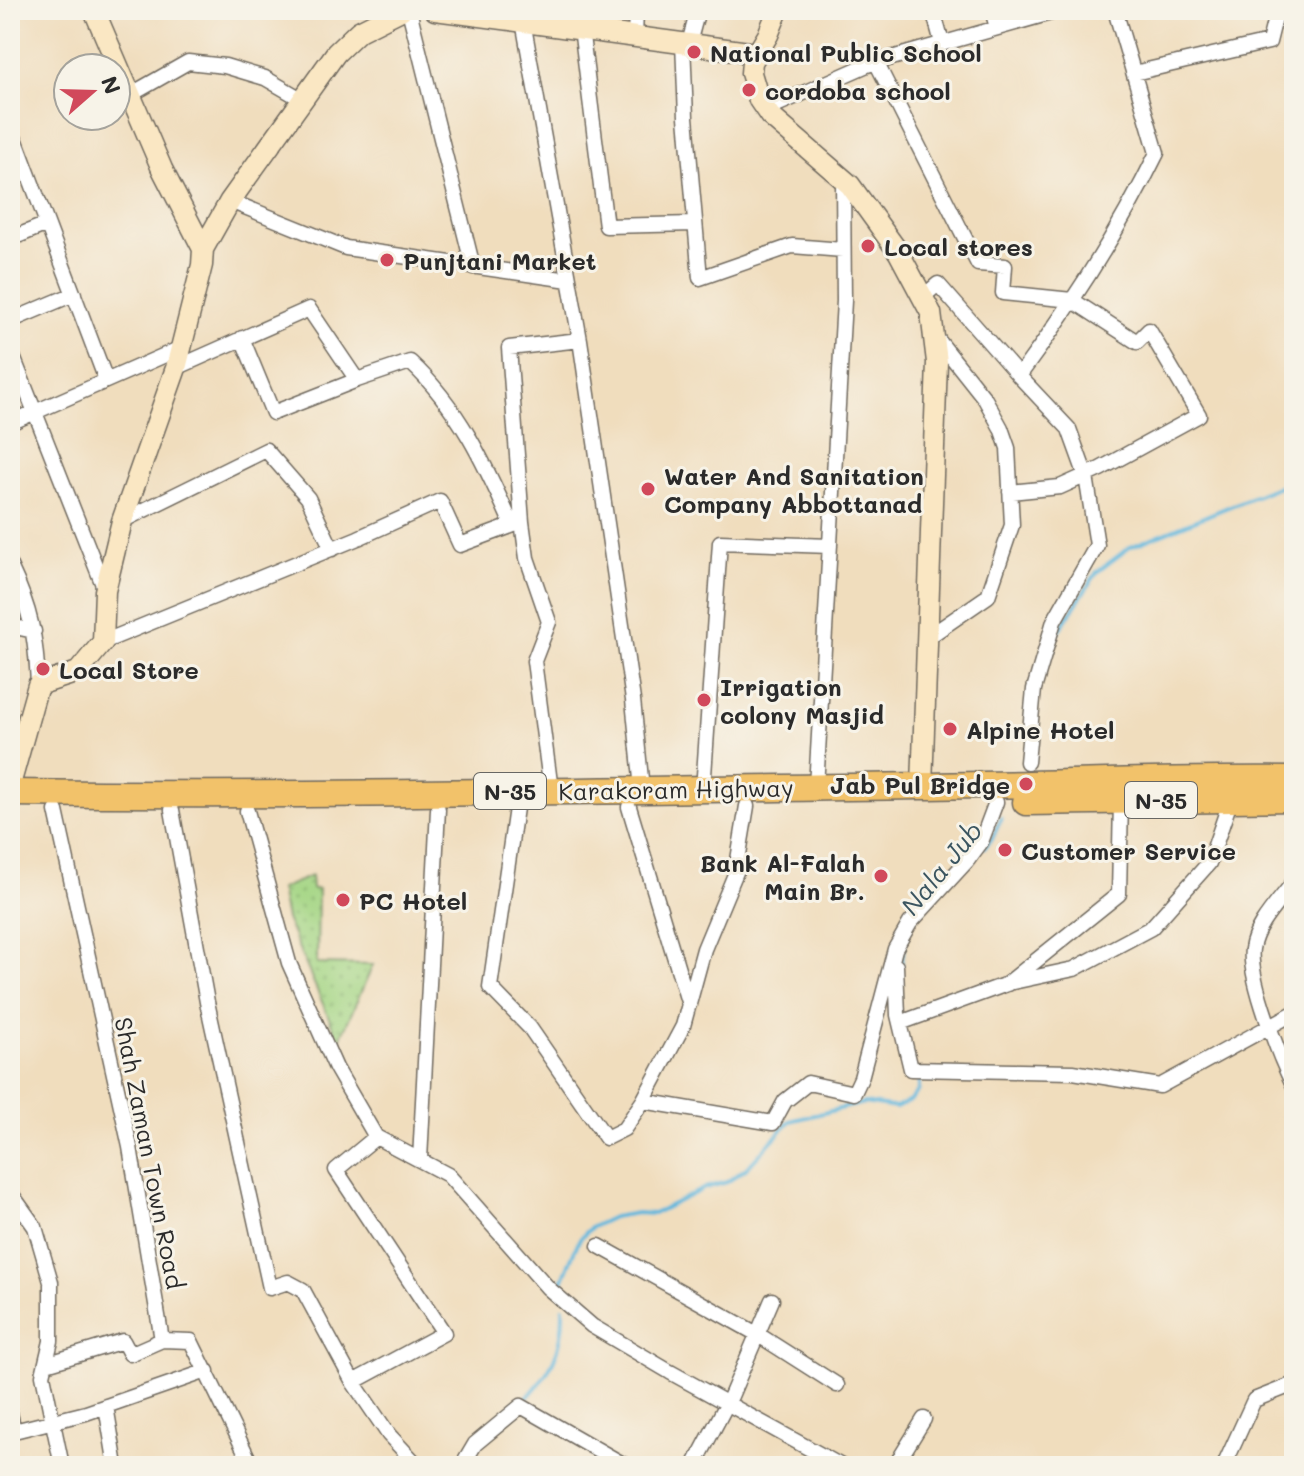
<svg xmlns="http://www.w3.org/2000/svg" width="1304" height="1476" viewBox="0 0 1304 1476" font-family="Mali,sans-serif">
<defs>
<pattern id="grass-dots" width="8" height="8" patternUnits="userSpaceOnUse" patternTransform="scale(2)"><rect width="8" height="8" fill="#a5d685"/><path d="M2 2h.1M6 6h.1" fill="none" stroke="#8eb873" stroke-width="1.8" stroke-linecap="round"/></pattern>
</defs>
<rect width="100%" height="100%" fill="#f7f3e8"/>
<filter id="ink" filterUnits="userSpaceOnUse"><feTurbulence type="fractalNoise" baseFrequency=".0125" numOctaves="2"/><feDisplacementMap in="SourceGraphic" scale="16" xChannelSelector="R" yChannelSelector="G"/><feConvolveMatrix kernelMatrix="1 2 1 2 8 2 1 2 1" color-interpolation-filters="sRGB"/></filter>
<filter id="wash" filterUnits="userSpaceOnUse"><feTurbulence type="fractalNoise" baseFrequency=".006" numOctaves="4" result="noise"/><feDisplacementMap in="SourceGraphic" scale="32" xChannelSelector="R" yChannelSelector="G"/><feGaussianBlur stdDeviation="1.8" result="paint"/><feColorMatrix in="noise" values="0 0 0 0 0 0 0 0 0 0 0 0 0 0 0 0 0 1.4 0 .05"/><feComposite in="paint" operator="in"/></filter>
<g filter="url(#wash)">
<rect width="100%" height="100%" fill="#f0ddbd"/>
<!-- grass -->
<path fill="url(#grass-dots)" stroke="#688058" stroke-width="2" d="M 311,876 L 312,889 L 318,889 L 317,964 L 373,965 L 339,1041 L 286,919 L 280,889 Z"/>
<g fill="none" stroke-linecap="round" stroke-linejoin="round">
<!-- stream -->
<path stroke="#61b7dd" stroke-width="4" d="M 1056,635 L 1097,572 L 1130,547 L 1294,480
M 985,847 L 993,837 L 1001,818
M 901,965 L 904,946
M 562,1295 L 561,1284 L 573,1254 L 580,1238 L 592,1227 L 613,1217 L 637,1213 L 653,1214 L 705,1188 L 727,1182 L 748,1167 L 790,1121 L 864,1103 L 896,1108 L 910,1101 L 919,1090 L 919,1072
M 522,1403 C 551,1373 564,1350 563,1308
M 449,1466 L 461,1455"/>
</g>
</g>
<g filter="url(#ink)">
<g fill="none" stroke-linecap="round" stroke-linejoin="round">
<defs>
<path id="street" d="M 409,10 L 473,267
M 933,10 L 942,43
M 992,10 L 997,28
M 523,21 L 580,340
M 581,28 L 606,226 L 695,224
M 635,37 L 636,10
M 683,43 L 686,117 L 700,278 L 792,246 L 843,250
M 689,43 L 698,10
M 876,62 L 978,264 L 1005,266 L 1003,293 L 1072,300 L 1137,342 L 1149,330 L 1199,415 L 1100,469 L 1060,487 L 1010,492
M 1134,73 L 1269,42 L 1277,10
M 130,95 L 188,62 L 225,66 L 265,78 L 303,100
M 765,110 L 867,65 L 1061,10
M 16,141 L 106,380
M 230,201 L 346,248 L 569,280
M 10,239 L 47,224
M 924,296 L 938,284 L 1019,376 C 1071,306 1119,231 1157,153 L 1115,10
M 10,321 L 74,294
M 10,349 L 105,590
M 176,368 L 309,309 L 357,380 L 273,413 L 242,338
M 1019,376 L 1069,429 L 1086,476 L 1097,545 L 1054,621 L 1034,689 L 1027,762
M 357,380 L 410,362 C 459,407 486,466 512,525
M 10,423 L 181,348
M 122,521 L 266,450 L 308,498 L 332,549
M 522,522 L 509,348 L 580,340 L 633,700 L 642,789
M 10,566 C 31,610 36,637 38,685
M 10,626 L 34,631
M 927,638 L 988,596 L 1012,525 L 1008,448 L 1001,428 L 985,399 L 935,336
M 103,642 L 358,538 L 440,501 L 460,545 L 522,522 L 527,558 L 549,622 L 534,661 L 551,790
M 816,787 L 844,301 L 843,178
M 703,790 L 720,542 L 830,546
M 629,807 L 689,1005
M 516,808 L 490,987 L 530,1028 L 606,1138 L 624,1129 L 643,1101 L 683,1026 L 704,949 L 736,872 L 747,806
M 172,810 L 207,1002 L 270,1288 L 288,1282 L 303,1290 L 353,1382 L 389,1435 L 418,1466
M 56,811 L 130,1147 L 162,1340 L 191,1341 L 252,1466
M 247,811 L 289,963 L 336,1068 L 376,1137 L 336,1170 L 444,1333 L 353,1382
M 1294,881 C 1280,901 1255,925 1252,949 C 1248,977 1280,1059 1294,1086
M 896,966 L 898,1015 L 911,1069 L 1073,1072 L 1160,1086 L 1294,1013
M 1013,982 L 1074,969 L 1151,928 L 1209,863 L 1231,799
M 900,1023 L 1007,984 L 1119,894 L 1121,801
M 643,1101 L 773,1123 L 785,1101 L 808,1083 L 854,1093 L 861,1078 L 895,949 L 910,923 L 967,861 L 981,842 L 996,802
M 376,1137 L 448,1175 L 548,1288 L 592,1326 L 670,1372 L 841,1466
M 420,1160 L 438,809
M 10,1192 L 35,1227 L 51,1282 L 51,1341 L 43,1375 L 62,1466
M 599,1246 L 757,1334 L 837,1385
M 46,1364 L 123,1341 L 130,1354 L 162,1340
M 106,1406 L 116,1466
M 10,1413 L 14,1431
M 10,1432 L 86,1413 L 207,1371
M 462,1466 L 475,1444 L 521,1406 L 626,1466
M 694,1466 L 731,1396 L 772,1300
M 895,1466 L 924,1419
M 1224,1466 L 1254,1400 L 1294,1384"/>
<path id="secondary" d="M 94,10 L 162,169 L 203,249
M 435,10 L 756,53
M 778,10 L 768,35 L 752,62 L 751,73 L 759,100 L 770,116 L 850,185 L 899,253 L 931,313 L 937,362 L 922,786
M 10,785 L 38,685 L 78,672 L 103,642 L 105,591 L 122,521 L 176,368 L 202,265 L 203,249 L 230,201 L 336,53 L 359,31 L 401,10"/>
<path id="highway" d="M 10,793 C 313,797 617,790 920,786 C 1045,785 1169,778 1294,780
M 1026,802 L 1294,798"/>
</defs>
<!-- street casing -->
<use href="#street" stroke="#70695e" stroke-width="17"/>
<!-- secondary casing -->
<use href="#secondary" stroke="#70695e" stroke-width="23"/>
<!-- highway casing -->
<use href="#highway" stroke="#70695e" stroke-width="29"/>
<!-- street -->
<use href="#street" stroke="#fff" stroke-width="14"/>
<!-- secondary -->
<use href="#secondary" stroke="#fae7c3" stroke-width="20"/>
<!-- highway -->
<use href="#highway" stroke="#f2c26a" stroke-width="26"/>
</g>
</g>
<!-- markers -->
<g fill="#d1495b" stroke="#f7f3e8" stroke-width="3">
<circle cx="694" cy="52" r="8"/>
<circle cx="749" cy="90" r="8"/>
<circle cx="868" cy="246" r="8"/>
<circle cx="387" cy="260" r="8"/>
<circle cx="648" cy="489" r="8"/>
<circle cx="43" cy="669" r="8"/>
<circle cx="704" cy="700" r="8"/>
<circle cx="950" cy="729" r="8"/>
<circle cx="1026" cy="784" r="8"/>
<circle cx="1005" cy="850" r="8"/>
<circle cx="881" cy="876" r="8"/>
<circle cx="343" cy="900" r="8"/>
</g>
<g text-anchor="middle" dominant-baseline="central" stroke-width="6" stroke-linejoin="round" paint-order="stroke">
<!-- shield labels -->
<g fill="#f7f3e8" stroke="#686764" stroke-width="2">
<rect x="474" y="773" width="72" height="36" rx="6"/>
<rect x="1125" y="782" width="72" height="36" rx="6"/>
</g>
<g font-size="22" font-weight="bold" fill="#2b2b2b">
<text x="510" y="791">N-35</text>
<text x="1161" y="800">N-35</text>
</g>
<!-- poi labels -->
<g font-size="24" font-weight="bold" fill="#2b2b2b" stroke="#f7f3e8" text-anchor="start">
<text x="710" y="52">National Public School</text>
<text x="765" y="90">cordoba school</text>
<text x="884" y="246">Local stores</text>
<text x="403" y="260">Punjtani Market</text>
<text x="664" y="475">Water And Sanitation<tspan x="664" dy="28">Company Abbottanad</tspan></text>
<text x="59" y="669">Local Store</text>
<text x="720" y="686">Irrigation<tspan x="720" dy="28">colony Masjid</tspan></text>
<text x="966" y="729">Alpine Hotel</text>
<text x="1010" y="784" text-anchor="end">Jab Pul Bridge</text>
<text x="1021" y="850">Customer Service</text>
<text x="865" y="862" text-anchor="end">Bank Al-Falah<tspan x="865" dy="28">Main Br.</tspan></text>
<text x="359" y="900">PC Hotel</text>
</g>
<!-- street labels -->
<g font-size="24" fill="#2b2b2b" stroke="#f7f3e8">
<text transform="translate(676 789) rotate(-1)">Karakoram Highway</text>
<text transform="translate(150 1153) rotate(79)">Shah Zaman Town Road</text>
</g>
<!-- water labels -->
<g font-size="26" font-style="italic" fill="#3b5560" stroke="#f7f3e8">
<text transform="translate(941 868) rotate(-51)">Nala Jub</text>
</g>
</g>
<!-- margin -->
<rect width="1304" height="1476" fill="none" stroke="#f7f3e8" stroke-width="40"/>
<!-- north arrow -->
<g transform="translate(92 92) rotate(70)"><circle r="38" fill="#f7f3e8" stroke="#a5a39c" stroke-width="2"/>
<path d="M0-6L14 30L0 20L-14 30Z" fill="#d1495b"/>
<text y="-12" font-size="22" font-weight="bold" text-anchor="middle" fill="#2b2b2b">N</text>
</g>
</svg>
